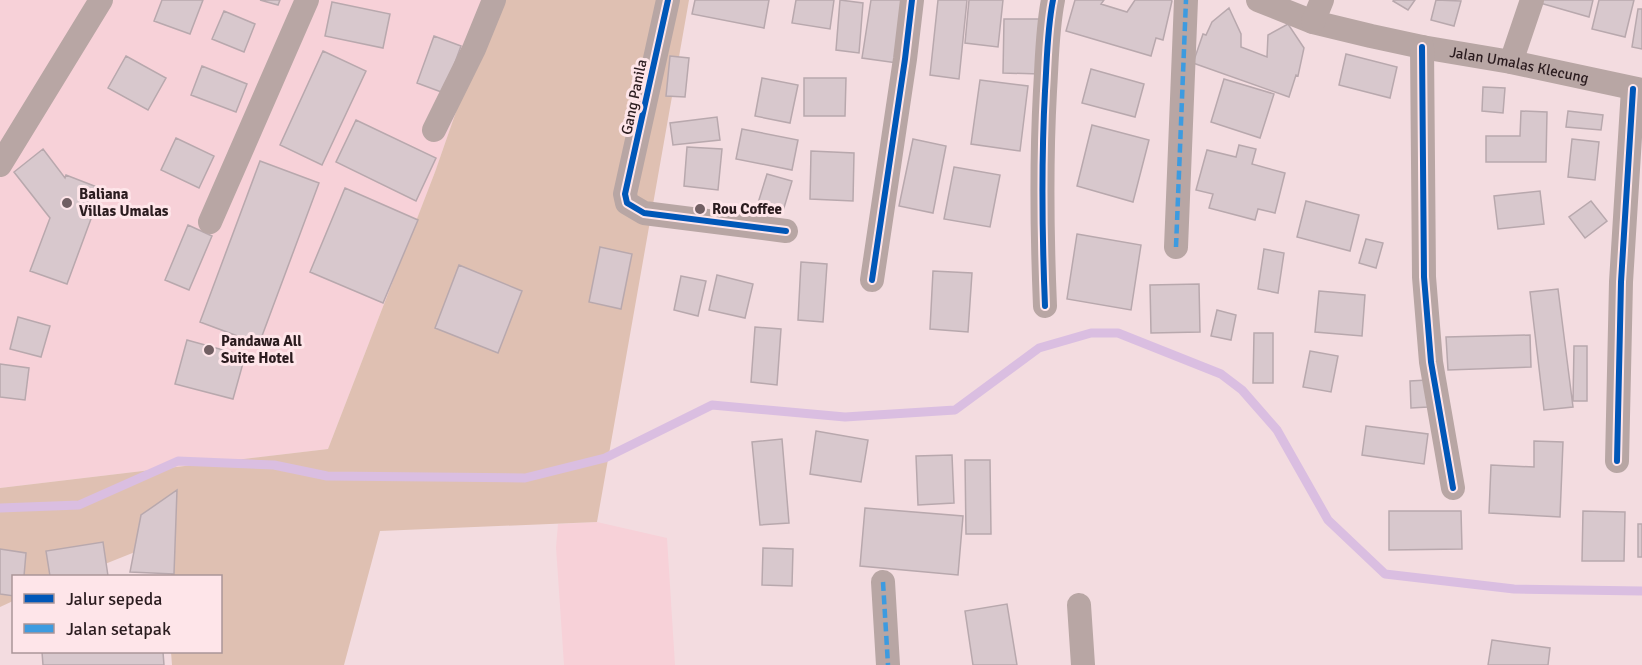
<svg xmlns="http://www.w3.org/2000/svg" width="1642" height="665" viewBox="0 0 1642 665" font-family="Signika,sans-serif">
<rect width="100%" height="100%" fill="#f3dce0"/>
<!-- built -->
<path fill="#f7d1d8" d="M 0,0 L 495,0 L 435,172 L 328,449 L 0,488 Z
M 597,522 L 667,538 L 675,665 L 564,665 L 556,547 L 558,524 Z"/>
<!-- green -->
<path fill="#dfc0b2" d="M 495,0 L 689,0 L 597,522 L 380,531 L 344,665 L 172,665 L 171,652 L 220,652 L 220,576 L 171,576 L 170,538 L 75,576 L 14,576 L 13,601 L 0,607 L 0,488 L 328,449 L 435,172 Z"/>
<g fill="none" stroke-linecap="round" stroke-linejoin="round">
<!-- stream -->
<path stroke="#dabee1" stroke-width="9" d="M 0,508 L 79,505 L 178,461 L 274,465 L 327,476 L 525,478 L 605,458 L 712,405 L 845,417 L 955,410 L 1039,348 L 1091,333 L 1118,333 L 1221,374 L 1242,390 L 1277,430 L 1328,520 L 1385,574 L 1514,589 L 1642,591"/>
</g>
<!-- building -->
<path fill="#d8c8cd" stroke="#b8a8ad" stroke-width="1.5" d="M 162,0 L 203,0 L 190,34 L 154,21 Z
M 260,0 L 280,0 L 278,5 Z
M 695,0 L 769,0 L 764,28 L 692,14 Z
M 796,0 L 834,0 L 830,29 L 792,23 Z
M 840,0 L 863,3 L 859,53 L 836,50 Z
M 871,0 L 906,0 L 897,63 L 862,58 Z
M 938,0 L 967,0 L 959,79 L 930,75 Z
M 969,0 L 1003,0 L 998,47 L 965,43 Z
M 1075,0 L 1104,0 L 1101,4 L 1127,12 L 1135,0 L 1171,0 L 1172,1 L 1163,40 L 1156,38 L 1151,56 L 1066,31 Z
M 1394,0 L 1415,0 L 1408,10 L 1393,1 Z
M 1436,0 L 1461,1 L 1454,26 L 1431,20 Z
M 1541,0 L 1593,0 L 1589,17 L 1540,3 Z
M 1599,0 L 1634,0 L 1625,37 L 1592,29 Z
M 332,2 L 390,14 L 383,48 L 325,36 Z
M 1229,8 L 1241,34 L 1241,47 L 1267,57 L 1268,35 L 1288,24 L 1304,48 L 1298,76 L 1296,75 L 1289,97 L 1193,63 L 1203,34 L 1206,35 L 1212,22 Z
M 1638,9 L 1642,9 L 1642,49 L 1632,47 Z
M 224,11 L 255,24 L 244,52 L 212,39 Z
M 1004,19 L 1041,19 L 1040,74 L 1003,73 Z
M 434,36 L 461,46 L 444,93 L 417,83 Z
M 323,51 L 366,71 L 322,165 L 280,145 Z
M 1346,54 L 1397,67 L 1390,98 L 1339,85 Z
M 126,56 L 166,78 L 148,110 L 108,88 Z
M 670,56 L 689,58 L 685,97 L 666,96 Z
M 202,66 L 247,84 L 236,112 L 191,95 Z
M 1091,69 L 1144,84 L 1135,117 L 1082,103 Z
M 762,78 L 798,85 L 790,123 L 755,116 Z
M 804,78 L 846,78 L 845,116 L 804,116 Z
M 1224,79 L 1274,94 L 1260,138 L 1211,122 Z
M 980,80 L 1028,86 L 1020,151 L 971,144 Z
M 1483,87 L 1505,88 L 1503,113 L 1482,111 Z
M 1521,111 L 1547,112 L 1546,162 L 1486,162 L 1486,136 L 1520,136 Z
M 1568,111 L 1603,115 L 1601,130 L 1566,127 Z
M 717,117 L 720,140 L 673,145 L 670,123 Z
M 356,120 L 436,158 L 416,201 L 336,162 Z
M 1092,125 L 1149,140 L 1133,202 L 1077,186 Z
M 742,129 L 798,140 L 792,170 L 736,159 Z
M 176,138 L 214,156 L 199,188 L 161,170 Z
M 913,139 L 946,146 L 933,213 L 899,206 Z
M 1572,139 L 1599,142 L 1595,180 L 1568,177 Z
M 1239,145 L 1256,149 L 1252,164 L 1285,173 L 1275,213 L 1258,209 L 1255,220 L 1209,208 L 1213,194 L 1196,190 L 1207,150 L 1236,157 Z
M 687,147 L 722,149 L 718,190 L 684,186 Z
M 43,149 L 65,178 L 66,175 L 102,189 L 67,284 L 30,271 L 50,218 L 14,172 Z
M 811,151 L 854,153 L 853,201 L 810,199 Z
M 260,161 L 319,183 L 259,344 L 200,322 Z
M 954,167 L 1000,175 L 990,227 L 944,219 Z
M 767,174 L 792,181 L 783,211 L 758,203 Z
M 345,188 L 418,220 L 383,303 L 310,272 Z
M 1540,191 L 1544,224 L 1498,229 L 1494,196 Z
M 1306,201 L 1359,215 L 1350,251 L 1297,237 Z
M 1591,201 L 1607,221 L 1585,238 L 1569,217 Z
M 188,225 L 212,236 L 189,290 L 165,280 Z
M 1077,234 L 1141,245 L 1131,310 L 1067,299 Z
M 1366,239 L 1383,243 L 1376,268 L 1359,263 Z
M 600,247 L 632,254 L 621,309 L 589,302 Z
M 1264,249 L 1284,253 L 1278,293 L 1258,289 Z
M 801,262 L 827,264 L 823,322 L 798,320 Z
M 459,265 L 522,291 L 498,353 L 435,328 Z
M 933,271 L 972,273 L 968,332 L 930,329 Z
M 717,275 L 753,284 L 745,318 L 709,310 Z
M 681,276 L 706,281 L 698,316 L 674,310 Z
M 1199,284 L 1200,332 L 1151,333 L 1150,285 Z
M 1558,289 L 1573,407 L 1544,410 L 1530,292 Z
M 1319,291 L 1365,295 L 1362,336 L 1315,332 Z
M 1217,310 L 1236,315 L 1231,340 L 1211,336 Z
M 18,317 L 50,326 L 41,357 L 10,349 Z
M 755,327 L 781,329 L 777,385 L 751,382 Z
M 1254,333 L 1273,333 L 1273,383 L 1253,383 Z
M 1530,335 L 1531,367 L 1448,370 L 1446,337 Z
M 187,340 L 245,356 L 233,399 L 175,384 Z
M 1574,346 L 1587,346 L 1587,401 L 1573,401 Z
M 1310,351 L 1338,356 L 1331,392 L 1303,387 Z
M 0,364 L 29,368 L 25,400 L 0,397 Z
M 1427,380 L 1428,407 L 1411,408 L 1410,381 Z
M 1366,426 L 1428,434 L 1424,464 L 1362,455 Z
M 816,431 L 868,440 L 861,482 L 810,474 Z
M 782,439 L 789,523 L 760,525 L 752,442 Z
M 1534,441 L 1563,442 L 1560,517 L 1489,513 L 1491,465 L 1534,467 Z
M 952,455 L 954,503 L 918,505 L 916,456 Z
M 965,460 L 990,460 L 991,534 L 966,534 Z
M 177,490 L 174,574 L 130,572 L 141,515 Z
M 865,508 L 963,516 L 958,575 L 860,566 Z
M 1389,511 L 1461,511 L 1462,549 L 1389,550 Z
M 1583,511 L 1625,512 L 1624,561 L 1582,561 Z
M 1638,524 L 1642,524 L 1642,557 L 1638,557 Z
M 103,542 L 108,576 L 50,576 L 46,551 Z
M 763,548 L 793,549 L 792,586 L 762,585 Z
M 0,549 L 26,553 L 24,576 L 14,576 L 14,596 L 0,594 Z
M 1007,604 L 1017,665 L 973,665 L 965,611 Z
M 1492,640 L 1550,648 L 1548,665 L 1488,665 Z
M 42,652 L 163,652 L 164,665 L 43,665 Z"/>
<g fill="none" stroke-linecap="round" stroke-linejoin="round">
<!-- street -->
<g stroke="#b8a6a4" stroke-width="24">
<path d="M 668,0 L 625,194 L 627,203 L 644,213 L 786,231"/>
<path id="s1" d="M 1258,0 L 1313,22 L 1371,36 L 1422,47 L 1511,62 L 1642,90"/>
<path d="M 1313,22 L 1322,0"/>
<path d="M 1422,47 L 1424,277 L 1431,362 L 1453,488"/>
<path d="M 1511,62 L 1532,0"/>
<path d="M 434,130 L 474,49 L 494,0"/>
<path d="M 0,165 L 101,0"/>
<path d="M 210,222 L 307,0"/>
<path d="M 1176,247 L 1186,0"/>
<path d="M 872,280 L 905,59 L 912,0"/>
<path d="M 1045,306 C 1042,234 1041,164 1045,91 C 1047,61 1047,30 1053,0"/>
<path d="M 1617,461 L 1621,282 L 1633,89"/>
<path d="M 883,582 L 888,665"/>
<path d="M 1079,605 L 1083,665"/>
</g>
<!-- quiet -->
<path stroke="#3d9be0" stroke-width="4.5" stroke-dasharray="9 4.5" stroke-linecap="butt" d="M 1176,247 L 1186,0
M 883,582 L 888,665"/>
<defs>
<path id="cycleway" d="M 668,0 L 625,194 L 627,203 L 644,213 L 786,231
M 1422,47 L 1424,277 L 1431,362 L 1453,488
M 872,280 L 905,59 L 912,0
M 1045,306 C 1042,234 1041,164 1045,91 C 1047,61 1047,30 1053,0
M 1617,461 L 1621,282 L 1633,89"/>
</defs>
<!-- cycleway casing -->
<use href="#cycleway" stroke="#fee5e9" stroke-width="10"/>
<!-- cycleway -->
<use href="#cycleway" stroke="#0057b8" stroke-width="6"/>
</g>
<!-- markers -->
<g fill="#715f63" stroke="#fee5e9" stroke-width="2">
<circle cx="67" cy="203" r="6"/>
<circle cx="700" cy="209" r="6"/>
<circle cx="209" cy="350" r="6"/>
</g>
<g text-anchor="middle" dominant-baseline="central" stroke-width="6" stroke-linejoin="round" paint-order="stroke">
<!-- street labels -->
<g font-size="15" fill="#2b1c1f" stroke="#fee5e9">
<text stroke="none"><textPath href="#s1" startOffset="270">Jalan Umalas Klecung</textPath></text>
<text transform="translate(634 97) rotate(-78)">Gang Panila</text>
</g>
<!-- poi labels -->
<g font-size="15" font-weight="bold" fill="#2b1c1f" stroke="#fee5e9" text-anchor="start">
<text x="79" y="194">Baliana<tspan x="79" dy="17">Villas Umalas</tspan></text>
<text x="712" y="209">Rou Coffee</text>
<text x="221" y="341">Pandawa All<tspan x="221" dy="17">Suite Hotel</tspan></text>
</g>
</g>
<!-- legend -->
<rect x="12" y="575" width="210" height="78" fill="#fee5e9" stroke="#aa9598" stroke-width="1.5"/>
<rect x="24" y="594" width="30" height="9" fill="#0057b8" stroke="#aa9598" stroke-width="1.5"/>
<text x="66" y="605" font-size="18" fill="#2b1c1f">Jalur sepeda</text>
<rect x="24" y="624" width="30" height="9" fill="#3d9be0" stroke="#aa9598" stroke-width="1.5"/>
<text x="66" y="635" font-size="18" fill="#2b1c1f">Jalan setapak</text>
</svg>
